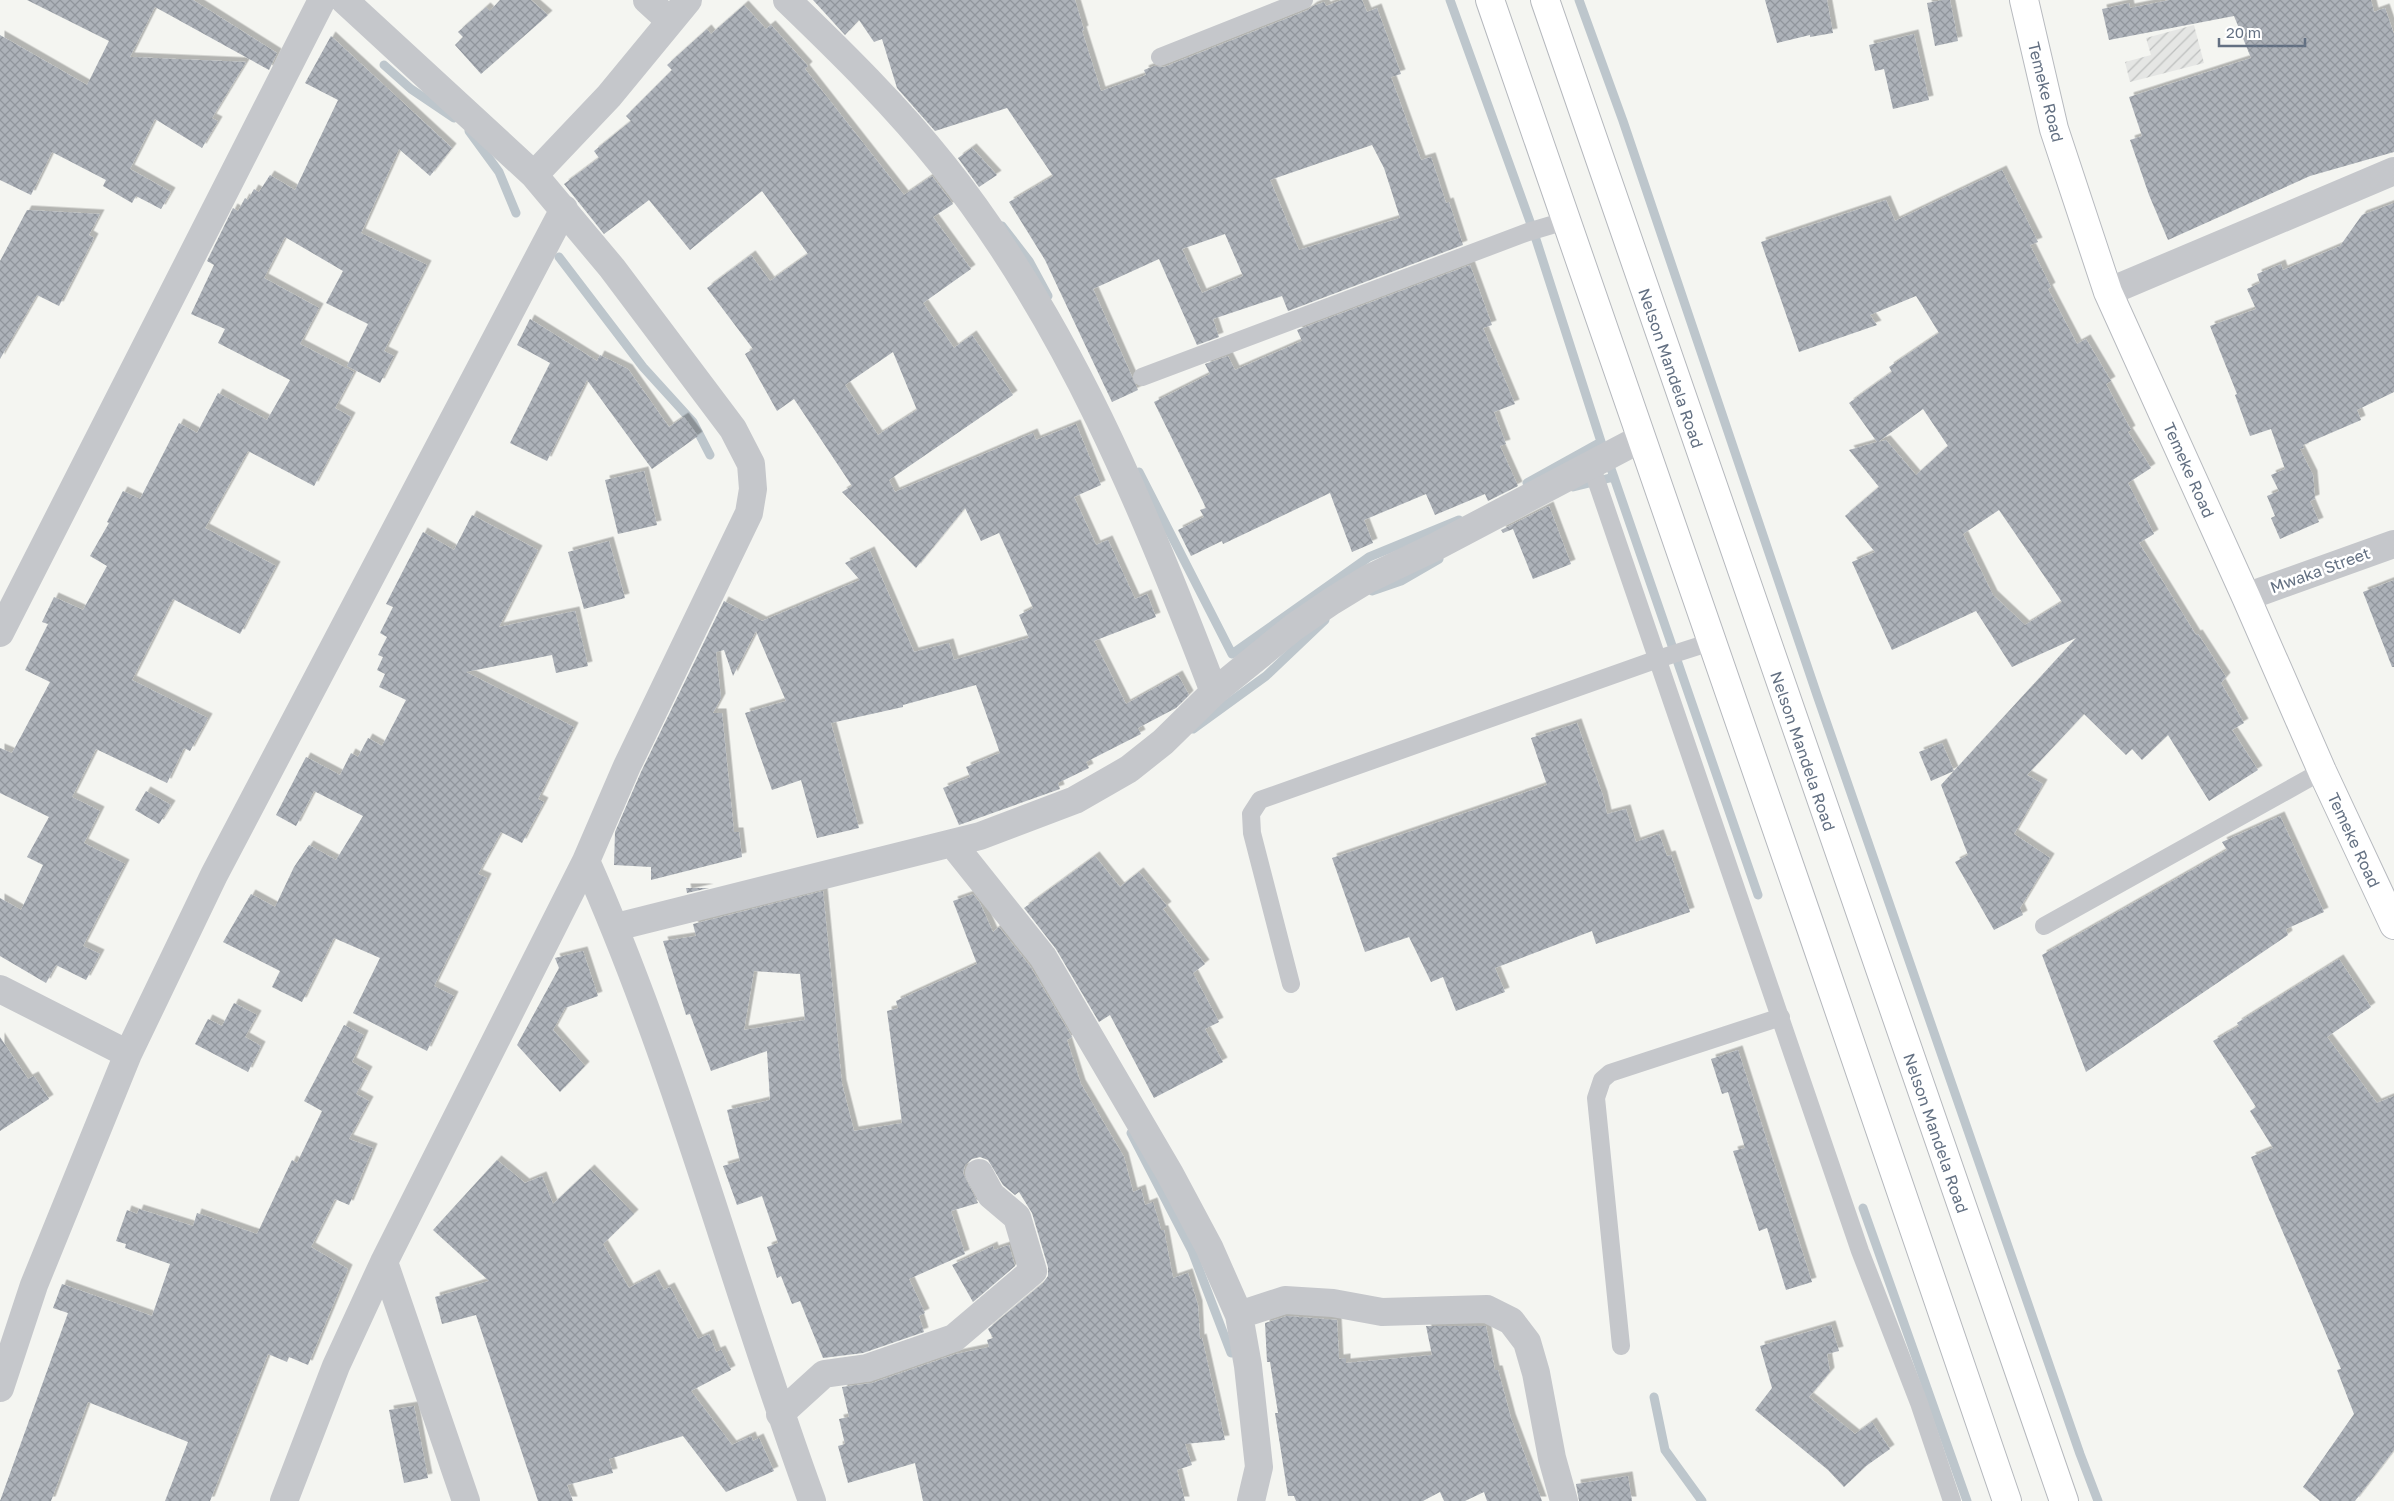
<svg xmlns="http://www.w3.org/2000/svg" width="2394" height="1501" viewBox="0 0 2394 1501" font-family="'Golos Text',sans-serif">
<defs>
<pattern id="industrial-furrows" width="10" height="10" patternUnits="userSpaceOnUse" patternTransform="scale(1.25)"><rect width="10" height="10" fill="#e5e6e4"/><path d="M-1 1l2-2M0 10L10 0M9 11l2-2" fill="none" stroke="#bdbfbe"/></pattern>
<pattern id="building-cross-hatch" width="8" height="8" patternUnits="userSpaceOnUse" patternTransform="scale(1.25)"><rect width="8" height="8" fill="#adb2b9"/><path d="M0 0l8 8M0 8l8-8" fill="none" stroke="#90959c"/></pattern>
<filter id="shadow"><feDropShadow dx="4.5" dy="-4.5" stdDeviation="0" flood-color="#0004"/></filter>
</defs>
<rect width="100%" height="100%" fill="#f4f5f1"/>
<!-- industrial -->
<path fill="url(#industrial-furrows)" d="M 2194,25 L 2204,63 L 2130,82 L 2125,62 L 2151,55 L 2146,38 Z"/>
<g fill="none" stroke-linecap="round" stroke-linejoin="round">
<!-- stream -->
<path stroke="#bdc6cc" stroke-width="9" d="M 1450,0 L 1533,230 L 1603,448
M 1579,0 L 1623,121 L 1817,695 L 2080,1454 L 2098,1501
M 384,65 L 411,89 L 454,118
M 469,131 L 499,172 L 516,213
M 1002,226 L 1029,261 L 1048,296
M 559,257 L 643,367 L 693,422 L 710,455
M 1608,460 L 1758,895
M 1139,472 L 1232,654 L 1369,557 L 1459,520
M 1527,483 L 1601,442
M 1573,487 L 1614,477
M 1372,591 L 1401,581 L 1439,559
M 1193,729 L 1266,676 L 1325,620
M 1131,1133 L 1192,1251 L 1231,1353
M 1863,1208 L 1967,1501
M 1654,1397 L 1665,1450 L 1702,1501"/>
</g>
<!-- building -->
<path fill="url(#building-cross-hatch)" fill-rule="evenodd" filter="url(#shadow)" d="M 27,0 L 193,0 L 277,53 L 269,70 L 155,7 L 130,57 L 246,62 L 212,118 L 218,121 L 202,148 L 155,119 L 130,169 L 171,192 L 161,209 L 136,196 L 132,203 L 103,186 L 106,180 L 52,152 L 31,195 L 0,180 L 0,35 L 87,85 L 109,41 Z
M 500,0 L 531,0 L 548,15 L 481,74 L 455,45 L 463,37 L 458,32 L 486,7 L 490,11 Z
M 813,0 L 1075,0 L 1084,30 L 1082,31 L 1101,91 L 1146,75 L 1144,70 L 1154,66 L 1164,67 L 1308,10 L 1313,6 L 1324,2 L 1326,6 L 1342,0 L 1362,0 L 1367,12 L 1377,8 L 1401,74 L 1391,77 L 1421,160 L 1431,157 L 1446,203 L 1449,202 L 1463,245 L 1288,311 L 1282,296 L 1213,319 L 1219,337 L 1197,345 L 1159,259 L 1093,289 L 1138,390 L 1112,402 L 1045,260 L 1009,202 L 1053,176 L 1007,108 L 935,131 L 897,88 L 882,39 L 874,42 L 859,20 L 845,35 ZM 1372,145 L 1384,168 L 1400,218 L 1299,250 L 1270,180 ZM 1225,234 L 1243,276 L 1202,293 L 1182,249 Z
M 1765,0 L 1827,0 L 1833,33 L 1810,37 L 1810,35 L 1777,43 Z
M 1943,0 L 1950,0 L 1958,41 L 1935,46 L 1927,3 Z
M 2170,0 L 2371,0 L 2374,12 L 2385,8 L 2394,34 L 2394,152 L 2310,176 L 2168,240 L 2149,195 L 2130,140 L 2142,136 L 2129,97 L 2251,58 L 2234,16 L 2109,40 L 2102,9 L 2129,3 L 2130,8 Z
M 744,5 L 766,29 L 771,25 L 808,66 L 805,69 L 904,195 L 932,176 L 953,204 L 933,217 L 971,269 L 923,303 L 954,348 L 972,335 L 1013,395 L 889,480 L 895,492 L 1033,433 L 1036,440 L 1076,424 L 1101,485 L 1074,497 L 1096,545 L 1108,540 L 1135,599 L 1147,594 L 1156,617 L 1094,641 L 1126,704 L 1178,675 L 1189,695 L 1176,708 L 1138,728 L 1141,734 L 1086,762 L 1089,768 L 1058,783 L 1060,789 L 959,825 L 943,788 L 970,777 L 966,767 L 1000,753 L 976,685 L 903,705 L 903,707 L 831,723 L 859,828 L 817,838 L 801,780 L 772,790 L 745,713 L 786,701 L 756,631 L 733,676 L 724,650 L 716,652 L 721,698 L 713,713 L 722,713 L 734,832 L 739,832 L 742,857 L 651,880 L 651,867 L 614,865 L 615,832 L 641,772 L 724,601 L 762,621 L 860,580 L 845,563 L 870,551 L 914,652 L 949,643 L 954,660 L 1029,638 L 1019,615 L 1033,608 L 999,533 L 981,541 L 965,508 L 916,568 L 842,492 L 852,486 L 794,399 L 777,411 L 745,354 L 753,349 L 707,288 L 751,255 L 770,281 L 808,254 L 762,191 L 690,250 L 649,200 L 604,234 L 564,184 L 599,158 L 594,151 L 631,121 L 626,116 L 672,70 L 667,65 L 707,29 L 711,34 ZM 893,352 L 917,410 L 878,435 L 845,385 Z
M 1914,34 L 1929,100 L 1893,109 L 1884,69 L 1875,71 L 1869,45 Z
M 331,36 L 452,148 L 430,176 L 399,149 L 361,233 L 427,265 L 384,351 L 394,356 L 380,383 L 347,366 L 368,324 L 326,303 L 343,271 L 285,237 L 264,278 L 319,308 L 300,344 L 354,372 L 335,408 L 351,417 L 314,486 L 248,451 L 205,528 L 276,566 L 240,634 L 173,599 L 132,680 L 208,718 L 190,751 L 184,748 L 167,783 L 96,749 L 72,797 L 100,811 L 84,843 L 125,864 L 83,946 L 100,954 L 86,980 L 56,965 L 46,983 L 0,956 L 0,898 L 21,910 L 43,865 L 27,857 L 49,817 L 0,793 L 0,748 L 12,753 L 50,682 L 25,670 L 48,624 L 42,622 L 54,597 L 83,610 L 107,566 L 90,556 L 109,523 L 107,522 L 123,491 L 140,499 L 179,423 L 197,433 L 218,393 L 267,420 L 290,380 L 218,343 L 225,329 L 191,314 L 214,265 L 207,261 L 233,208 L 238,211 L 245,198 L 248,200 L 254,189 L 259,192 L 270,175 L 295,190 L 338,100 L 305,83 Z
M 972,148 L 997,175 L 979,187 L 958,158 Z
M 2002,170 L 2038,242 L 2030,245 L 2051,287 L 2048,289 L 2077,344 L 2086,339 L 2111,381 L 2106,384 L 2131,430 L 2128,432 L 2151,468 L 2128,483 L 2154,534 L 2139,543 L 2196,635 L 2198,634 L 2226,677 L 2221,683 L 2244,723 L 2232,730 L 2258,770 L 2209,801 L 2168,735 L 2142,760 L 2132,749 L 2126,755 L 2084,714 L 2027,775 L 2043,784 L 2014,834 L 2050,858 L 2020,908 L 2023,915 L 1994,930 L 1955,862 L 1968,855 L 1941,785 L 2076,638 L 2012,667 L 1976,611 L 1892,650 L 1852,562 L 1875,552 L 1845,516 L 1879,487 L 1849,450 L 1877,442 L 1849,403 L 1892,372 L 1889,367 L 1939,333 L 1916,296 L 1870,315 L 1877,325 L 1799,352 L 1761,242 L 1886,200 L 1895,221 ZM 1923,409 L 1948,446 L 1916,475 L 1886,440 L 1878,442 ZM 1999,510 L 2062,602 L 2025,625 L 1993,595 L 1963,534 Z
M 2394,203 L 2394,392 L 2357,410 L 2361,420 L 2303,445 L 2304,448 L 2300,449 L 2313,475 L 2315,499 L 2310,501 L 2319,522 L 2280,539 L 2271,518 L 2275,516 L 2267,496 L 2279,491 L 2271,475 L 2285,469 L 2271,429 L 2250,436 L 2235,395 L 2237,394 L 2210,326 L 2256,309 L 2247,289 L 2260,283 L 2257,274 L 2281,264 L 2283,270 L 2340,246 L 2362,215 Z
M 27,210 L 100,214 L 89,235 L 94,238 L 59,306 L 37,295 L 0,359 L 0,261 Z
M 1470,265 L 1492,325 L 1483,328 L 1515,404 L 1494,412 L 1506,444 L 1500,446 L 1518,486 L 1488,501 L 1485,494 L 1435,515 L 1426,494 L 1364,520 L 1373,543 L 1352,552 L 1330,493 L 1223,544 L 1222,541 L 1191,556 L 1178,530 L 1204,517 L 1200,510 L 1206,508 L 1154,402 L 1210,374 L 1205,364 L 1228,356 L 1235,370 L 1302,341 L 1297,330 Z
M 530,319 L 597,361 L 600,355 L 628,369 L 669,427 L 684,417 L 698,436 L 652,469 L 587,380 L 547,461 L 510,443 L 550,363 L 517,345 Z
M 644,471 L 657,525 L 618,534 L 605,480 Z
M 1549,506 L 1571,564 L 1533,579 L 1513,529 L 1503,533 L 1501,530 Z
M 472,515 L 538,550 L 499,627 L 575,611 L 588,666 L 556,673 L 552,655 L 466,672 L 574,727 L 538,799 L 544,802 L 522,843 L 501,832 L 478,874 L 487,878 L 434,986 L 454,996 L 427,1051 L 353,1013 L 380,958 L 334,938 L 302,1002 L 272,987 L 280,971 L 223,942 L 251,894 L 275,907 L 294,867 L 309,845 L 336,860 L 363,816 L 314,791 L 296,826 L 276,815 L 306,757 L 340,775 L 351,753 L 358,757 L 368,738 L 382,746 L 406,700 L 379,687 L 385,674 L 377,670 L 383,657 L 378,655 L 387,637 L 380,633 L 393,607 L 386,604 L 423,532 L 454,550 Z
M 609,541 L 625,598 L 584,609 L 568,552 Z
M 2394,580 L 2394,667 L 2392,667 L 2363,592 Z
M 1577,723 L 1603,796 L 1607,814 L 1626,809 L 1636,842 L 1659,834 L 1667,856 L 1671,855 L 1690,912 L 1596,944 L 1592,931 L 1495,968 L 1505,992 L 1456,1011 L 1443,977 L 1431,982 L 1409,937 L 1365,952 L 1332,858 L 1547,785 L 1531,738 Z
M 1942,743 L 1954,771 L 1931,781 L 1919,752 Z
M 146,791 L 171,805 L 159,824 L 135,810 Z
M 2280,816 L 2324,912 L 2286,929 L 2288,935 L 2086,1072 L 2042,955 L 2227,850 L 2222,842 Z
M 1095,856 L 1120,887 L 1139,872 L 1167,906 L 1163,909 L 1205,964 L 1193,973 L 1219,1022 L 1205,1029 L 1223,1062 L 1154,1098 L 1110,1015 L 1099,1022 L 1056,949 L 1024,908 Z
M 686,888 L 709,888 L 687,893 Z
M 823,891 L 842,1084 L 854,1131 L 902,1123 L 887,1011 L 898,1008 L 896,1001 L 977,964 L 953,901 L 973,894 L 980,903 L 993,932 L 999,927 L 1030,966 L 1072,1037 L 1067,1040 L 1081,1084 L 1124,1157 L 1133,1192 L 1141,1189 L 1145,1205 L 1153,1202 L 1161,1230 L 1164,1230 L 1173,1278 L 1188,1273 L 1198,1305 L 1200,1339 L 1202,1338 L 1225,1440 L 1185,1444 L 1192,1465 L 1177,1470 L 1185,1501 L 923,1501 L 915,1463 L 848,1483 L 838,1446 L 845,1444 L 839,1419 L 849,1417 L 842,1387 L 872,1383 L 956,1354 L 989,1347 L 987,1340 L 993,1338 L 988,1329 L 1043,1283 L 1048,1276 L 1048,1267 L 1032,1213 L 1019,1192 L 1015,1195 L 1003,1185 L 988,1160 L 980,1157 L 972,1159 L 965,1165 L 963,1173 L 978,1203 L 951,1211 L 965,1254 L 909,1279 L 925,1313 L 919,1316 L 924,1332 L 863,1353 L 823,1358 L 800,1301 L 792,1304 L 781,1276 L 777,1278 L 767,1247 L 778,1243 L 762,1196 L 737,1205 L 723,1166 L 740,1161 L 727,1110 L 770,1100 L 767,1051 L 711,1071 L 690,1014 L 686,1015 L 663,941 L 696,936 L 693,924 ZM 754,971 L 800,974 L 805,1020 L 744,1030 Z
M 583,951 L 598,996 L 565,1008 L 553,1030 L 585,1066 L 560,1092 L 517,1045 L 559,968 L 555,958 Z
M 2339,959 L 2371,1007 L 2327,1037 L 2377,1103 L 2394,1096 L 2394,1450 L 2355,1501 L 2320,1501 L 2303,1487 L 2354,1414 L 2337,1370 L 2341,1369 L 2251,1157 L 2273,1148 L 2250,1111 L 2256,1107 L 2213,1041 L 2239,1026 L 2237,1023 Z
M 234,1003 L 257,1015 L 245,1037 L 261,1046 L 248,1072 L 195,1044 L 208,1019 L 222,1026 Z
M 344,1025 L 364,1035 L 352,1062 L 368,1071 L 356,1094 L 369,1101 L 349,1139 L 373,1148 L 349,1205 L 335,1199 L 311,1247 L 348,1269 L 308,1365 L 289,1357 L 287,1362 L 268,1354 L 210,1501 L 165,1501 L 188,1442 L 88,1402 L 51,1501 L 0,1501 L 68,1313 L 53,1308 L 62,1284 L 152,1316 L 170,1264 L 125,1248 L 126,1244 L 116,1241 L 127,1210 L 137,1214 L 139,1209 L 193,1226 L 197,1213 L 257,1234 L 292,1160 L 297,1163 L 322,1111 L 304,1101 Z
M 0,1037 L 28,1079 L 34,1076 L 49,1099 L 0,1131 Z
M 1738,1050 L 1812,1282 L 1786,1290 L 1767,1228 L 1759,1231 L 1733,1151 L 1745,1148 L 1728,1092 L 1722,1094 L 1711,1059 Z
M 497,1160 L 525,1183 L 542,1176 L 553,1204 L 590,1169 L 634,1214 L 603,1244 L 629,1288 L 655,1274 L 664,1290 L 670,1287 L 698,1339 L 709,1334 L 716,1352 L 721,1350 L 731,1370 L 691,1391 L 732,1445 L 751,1436 L 753,1441 L 759,1438 L 774,1471 L 726,1492 L 683,1436 L 609,1459 L 613,1473 L 567,1485 L 573,1501 L 538,1501 L 476,1315 L 442,1324 L 435,1297 L 489,1281 L 433,1230 Z
M 1009,1245 L 1015,1266 L 973,1302 L 952,1265 L 993,1246 L 994,1250 Z
M 1287,1316 L 1337,1320 L 1339,1359 L 1346,1358 L 1346,1363 L 1432,1355 L 1426,1326 L 1486,1326 L 1495,1370 L 1498,1370 L 1511,1418 L 1542,1501 L 1487,1501 L 1484,1492 L 1465,1501 L 1444,1501 L 1440,1492 L 1423,1501 L 1296,1501 L 1294,1496 L 1288,1496 L 1275,1413 L 1278,1413 L 1270,1362 L 1267,1362 L 1265,1323 Z
M 1831,1325 L 1839,1351 L 1827,1354 L 1830,1372 L 1809,1397 L 1855,1434 L 1872,1422 L 1890,1449 L 1866,1466 L 1844,1487 L 1828,1470 L 1755,1410 L 1772,1388 L 1760,1346 Z
M 414,1406 L 428,1478 L 404,1483 L 389,1410 Z
M 1628,1476 L 1632,1501 L 1579,1501 L 1576,1484 Z"/>
<g fill="none" stroke-linecap="round" stroke-linejoin="round">
<defs>
<path id="secondary" d="M 2024,0 L 2054,129 L 2108,292 L 2246,597 L 2322,771 L 2394,925"/>
<path id="primary" d="M 1490,0 L 1811,928 L 2007,1501
M 1545,0 L 2064,1501"/>
</defs>
<!-- secondary casing -->
<use href="#secondary" stroke="#b7babf" stroke-width="30"/>
<!-- primary casing -->
<use href="#primary" stroke="#b5b8bd" stroke-width="30"/>
<!-- lane -->
<path stroke="#c5c7cb" stroke-width="18" d="M 1160,57 L 1304,0
M 1142,377 L 1528,232 L 1565,221
M 1591,465 L 1860,1251 L 1919,1403 L 1952,1501
M 2044,926 L 2322,771
M 1291,984 L 1252,833 L 1251,814 L 1260,800 L 1658,659 L 1711,642
M 1621,1346 L 1596,1098 L 1602,1080 L 1610,1073 L 1781,1017"/>
<!-- street -->
<path stroke="#c5c7cb" stroke-width="28" d="M 647,0 L 670,21
M 787,0 C 842,53 896,106 943,165 C 1067,321 1144,508 1214,692
M 534,175 L 609,96 L 688,0
M 2108,292 L 2394,171
M 2246,597 L 2394,544
M 0,633 L 322,0
M 952,843 L 1043,957 L 1170,1174 L 1209,1247 L 1239,1315 L 1248,1366 L 1259,1467 L 1251,1501
M 586,861 C 678,1068 734,1289 812,1501
M 616,927 L 980,836 L 1075,800 L 1129,769 L 1163,742 L 1214,692 L 1294,627 L 1332,601 L 1368,579 L 1435,547 L 1640,439
M 0,989 L 128,1054
M 384,1262 L 466,1501
M 1239,1315 L 1285,1300 L 1333,1303 L 1382,1312 L 1487,1309 L 1511,1321 L 1527,1342 L 1536,1373 L 1552,1458 L 1564,1501
M 0,1388 L 34,1285 L 128,1054 L 214,875 L 564,209
M 780,1414 L 824,1374 L 867,1368 L 954,1338 L 1033,1271 L 1017,1217 L 991,1195 L 979,1173
M 284,1501 L 336,1366 L 384,1262 L 586,861 L 627,766 L 749,513 L 753,489 L 751,464 L 733,429 L 612,268 L 534,175 L 344,0"/>
<!-- secondary -->
<use href="#secondary" stroke="#fff" stroke-width="28"/>
<!-- primary -->
<use href="#primary" stroke="#fff" stroke-width="28"/>
</g>
<g text-anchor="middle" dominant-baseline="central" stroke-width="5" stroke-linejoin="round" paint-order="stroke">
<!-- street labels -->
<g font-size="16" fill="#637082" stroke="#fff">
<text transform="translate(2046 92) rotate(76)">Temeke Road</text>
<text transform="translate(1671 368) rotate(71)">Nelson Mandela Road</text>
<text transform="translate(2189 470) rotate(66)">Temeke Road</text>
<text transform="translate(2320 570) rotate(-20)">Mwaka Street</text>
<text transform="translate(1803 751) rotate(71)">Nelson Mandela Road</text>
<text transform="translate(2354 840) rotate(65)">Temeke Road</text>
<text transform="translate(1936 1133) rotate(71)">Nelson Mandela Road</text>
</g>
</g>
<!-- scale -->
<path d="M2219 38v8h86v-8" fill="none" stroke="#637082" stroke-width="2.5"/>
<text x="2226" y="38" font-size="15" fill="#637082" stroke="#ffffff" stroke-width="4" paint-order="stroke">20 m</text>
</svg>
